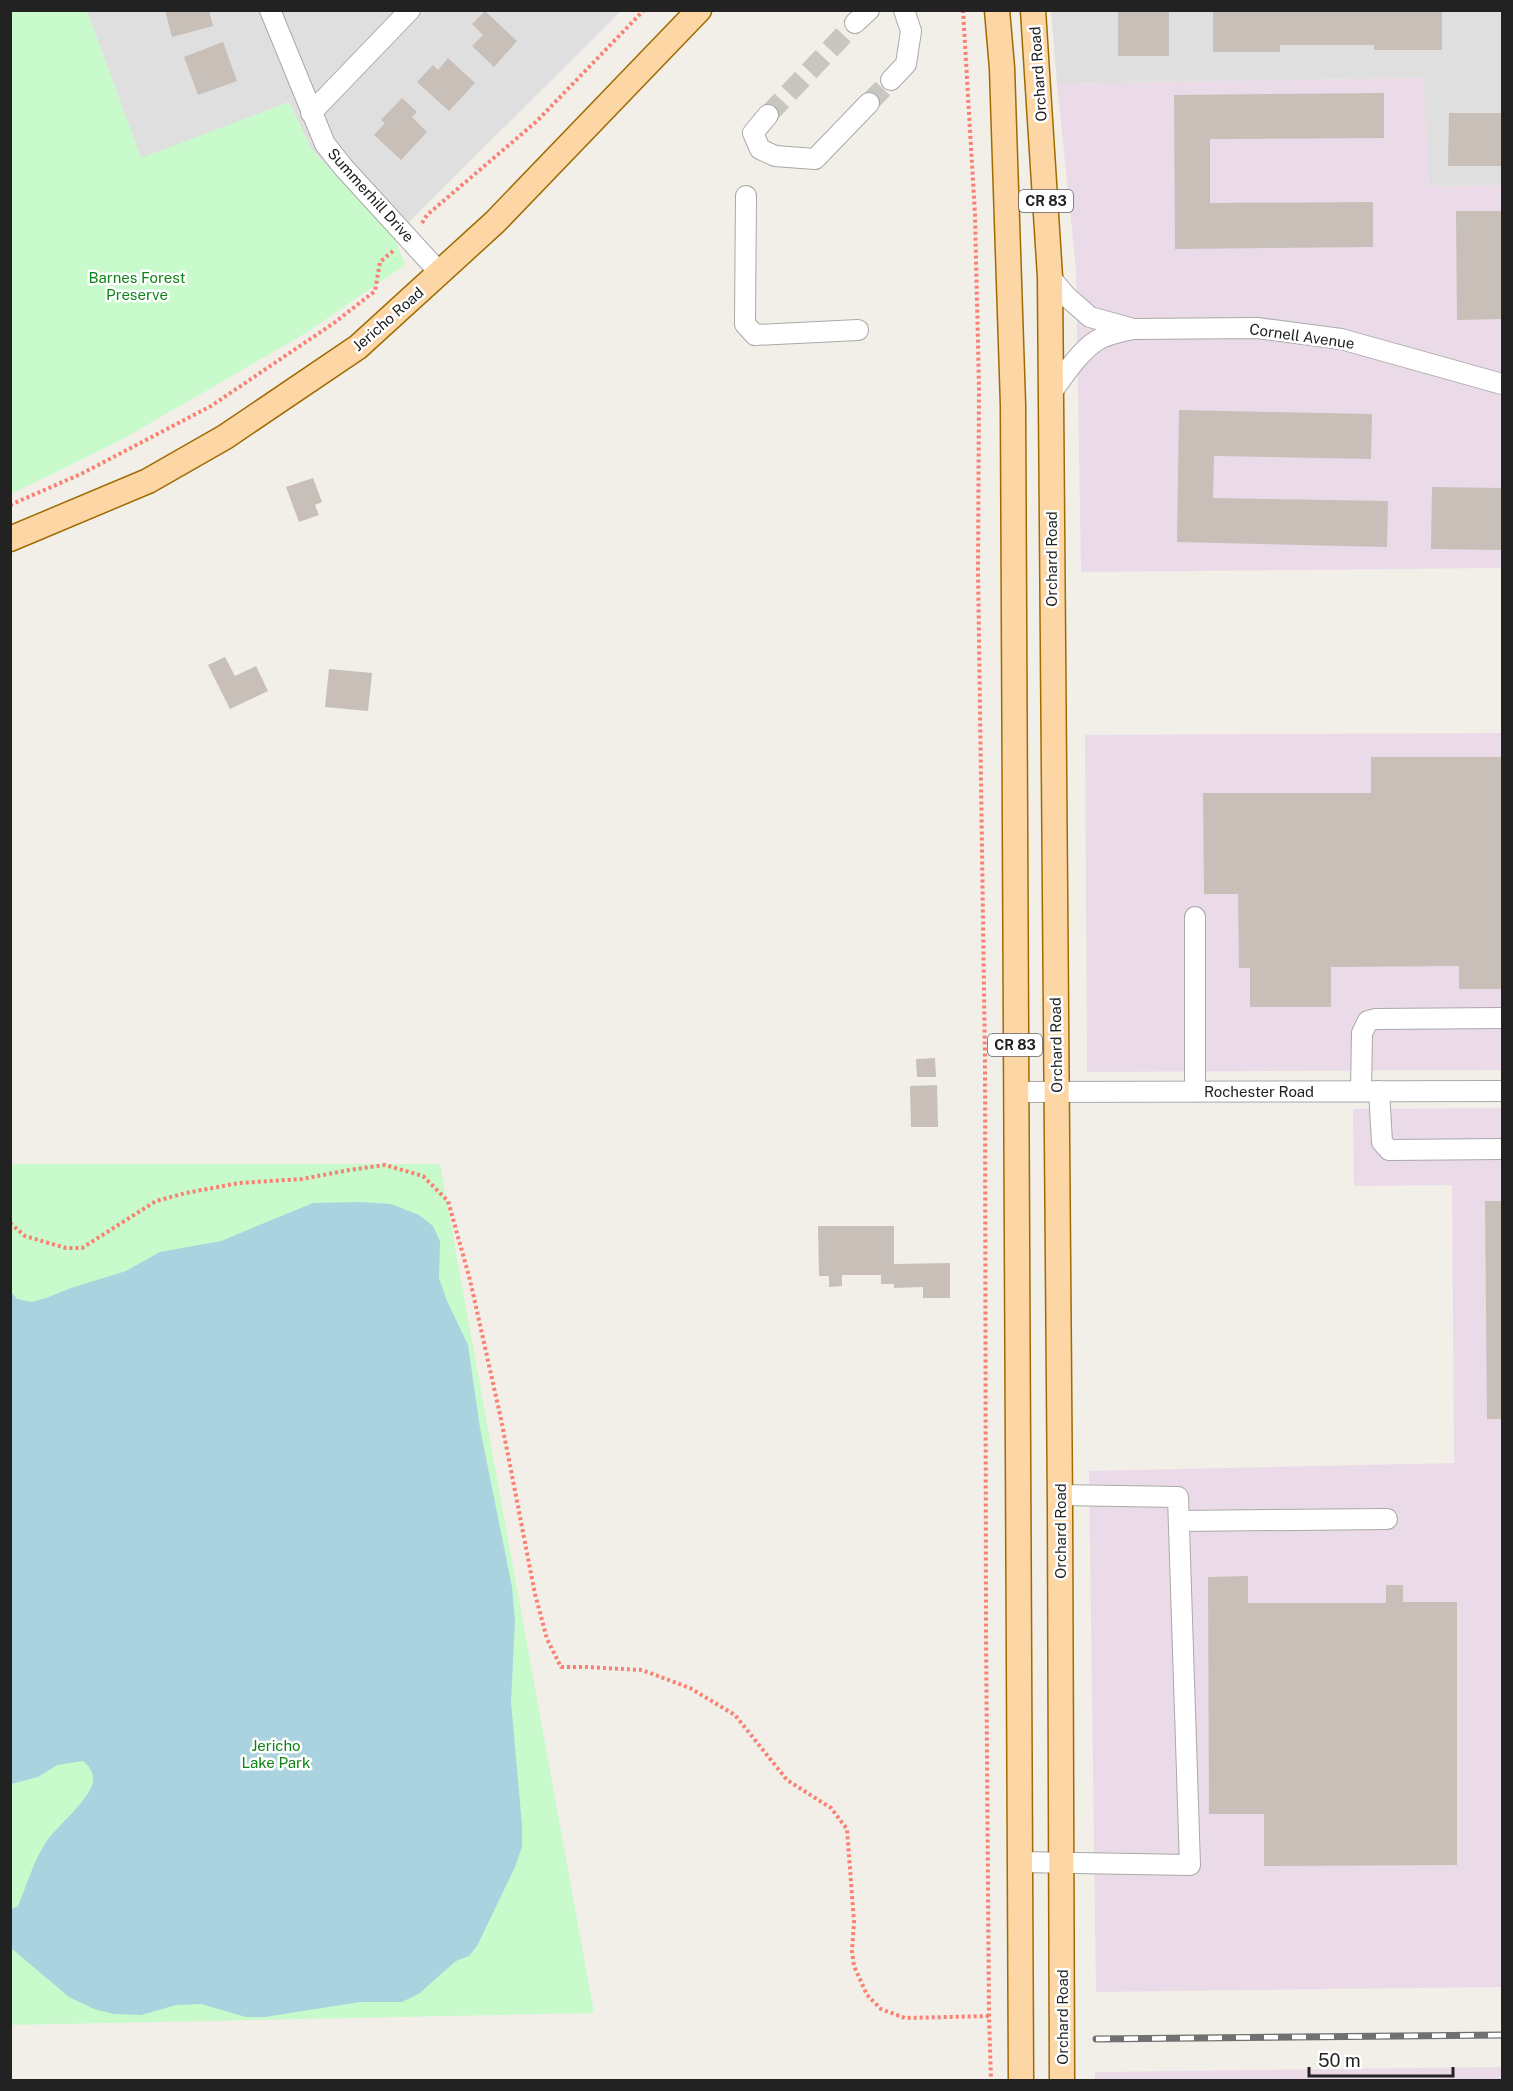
<svg xmlns="http://www.w3.org/2000/svg" width="1513" height="2091" viewBox="0 0 1513 2091" font-family="'Public Sans',sans-serif">
<rect width="100%" height="100%" fill="#f2efe9"/>
<!-- residential -->
<path fill="#e0dfdf" d="M 87,11 L 621,11 L 394,237 L 311,149 L 289,102 L 141,159 Z
M 1051,11 L 1502,11 L 1502,185 L 1429,187 L 1423,78 L 1057,84 Z"/>
<!-- industrial -->
<path fill="#ebdbe8" d="M 1424,78 L 1429,187 L 1502,185 L 1502,568 L 1081,572 L 1076,269 L 1057,84 Z
M 1502,733 L 1502,1070 L 1087,1072 L 1085,735 Z
M 1502,1108 L 1502,1987 L 1096,1992 L 1089,1471 L 1454,1463 L 1452,1185 L 1354,1186 L 1353,1109 Z
M 1502,2067 L 1502,2080 L 1095,2080 L 1095,2072 Z"/>
<!-- park -->
<path fill="#c8facc" d="M 11,11 L 87,11 L 141,158 L 289,102 L 311,149 L 394,237 L 405,265 L 306,333 L 121,440 L 11,494 Z
M 10,1164 L 440,1164 L 594,2013 L 11,2025 Z"/>
<!-- water -->
<path fill="#aad3df" d="M 360,1202 L 391,1204 L 419,1215 L 433,1226 L 440,1241 L 439,1278 L 447,1301 L 468,1345 L 480,1428 L 512,1587 L 515,1621 L 511,1702 L 522,1825 L 522,1847 L 515,1867 L 477,1946 L 469,1956 L 456,1961 L 441,1974 L 420,1993 L 402,2002 L 360,2002 L 265,2017 L 246,2017 L 201,2004 L 176,2005 L 141,2015 L 114,2014 L 94,2009 L 69,1997 L 11,1948 L 11,1909 L 18,1906 C 27,1885 33,1862 46,1842 C 56,1827 91,1799 93,1781 C 94,1772 89,1766 83,1761 L 57,1765 L 38,1777 L 11,1784 L 11,1292 L 17,1299 L 32,1302 L 46,1298 L 71,1288 L 126,1271 L 160,1252 L 221,1241 L 313,1203 Z"/>
<!-- building -->
<path fill="#c7bfb8" d="M 165,10 L 209,10 L 213,26 L 172,37 Z
M 1118,10 L 1169,10 L 1169,56 L 1118,56 Z
M 1213,10 L 1442,10 L 1442,50 L 1374,50 L 1374,45 L 1280,45 L 1280,52 L 1213,52 Z
M 485,11 L 517,41 L 494,67 L 472,46 L 483,35 L 472,24 Z
M 223,42 L 237,81 L 198,95 L 184,57 Z
M 448,58 L 475,83 L 449,111 L 417,82 L 433,65 L 438,70 Z
M 1384,93 L 1384,138 L 1210,139 L 1210,203 L 1373,202 L 1373,247 L 1175,249 L 1174,95 Z
M 402,98 L 417,112 L 412,117 L 427,132 L 401,160 L 374,135 L 385,123 L 381,120 Z
M 1449,113 L 1502,113 L 1502,166 L 1448,166 Z
M 1456,211 L 1502,211 L 1502,319 L 1457,320 Z
M 1179,410 L 1372,414 L 1371,459 L 1214,456 L 1213,498 L 1388,501 L 1387,547 L 1177,542 Z
M 313,478 L 322,502 L 315,505 L 319,515 L 299,522 L 286,487 Z
M 1432,487 L 1502,488 L 1502,550 L 1431,549 Z
M 225,657 L 235,676 L 256,666 L 268,691 L 230,709 L 208,665 Z
M 329,669 L 372,673 L 368,711 L 325,707 Z
M 1371,757 L 1502,757 L 1502,989 L 1459,989 L 1459,966 L 1331,967 L 1331,1007 L 1250,1007 L 1250,968 L 1239,968 L 1238,894 L 1204,894 L 1203,793 L 1371,793 Z
M 935,1058 L 936,1077 L 917,1077 L 916,1059 Z
M 937,1085 L 938,1127 L 911,1127 L 910,1086 Z
M 1485,1201 L 1502,1201 L 1502,1419 L 1487,1419 Z
M 818,1226 L 894,1226 L 894,1264 L 950,1263 L 950,1298 L 923,1298 L 923,1287 L 894,1288 L 894,1284 L 881,1284 L 881,1275 L 842,1275 L 842,1286 L 829,1287 L 829,1276 L 819,1276 Z
M 1248,1576 L 1248,1603 L 1386,1603 L 1386,1585 L 1403,1585 L 1403,1602 L 1457,1602 L 1457,1865 L 1264,1866 L 1264,1814 L 1209,1814 L 1208,1577 Z"/>
<g fill="none" stroke-linecap="round" stroke-linejoin="round">
<!-- minor-tunnel -->
<path stroke="#c8c6c1" stroke-width="20" stroke-dasharray="20 10" stroke-linecap="butt" d="M 869,103 L 891,80
M 768,115 L 855,23"/>
<defs>
<path id="minor" d="M 270,10 L 325,144 L 344,168 L 440,273
M 855,23 L 869,10
M 891,80 L 906,64 L 911,31 L 904,10
M 311,113 L 410,10
M 768,115 L 753,133 L 760,149 L 775,156 L 815,159 L 869,103
M 746,196 L 745,324 L 755,335 L 858,330
M 1050,277 L 1066,296 L 1090,317 L 1130,328
M 1051,393 C 1063,377 1079,352 1096,341 C 1107,334 1120,332 1133,329 L 1257,328 L 1341,339 L 1502,384
M 1195,917 L 1195,1092
M 1361,1091 L 1362,1033 L 1368,1021 L 1375,1019 L 1502,1018
M 1379,1091 L 1382,1142 L 1389,1150 L 1502,1149
M 1016,1092 L 1502,1091
M 1179,1521 L 1387,1519
M 1020,1862 L 1190,1865 L 1178,1497 L 1060,1495"/>
<path id="major" d="M 997,10 L 1002,68 L 1013,405 L 1021,2080
M 1033,10 L 1050,277 L 1060,1508 L 1062,2080
M 10,539 L 148,481 L 225,437 L 358,347 L 495,222 L 699,10"/>
</defs>
<!-- minor casing -->
<use href="#minor" stroke="#a9a9a9" stroke-width="22"/>
<!-- major casing -->
<use href="#major" stroke="#a06b00" stroke-width="27"/>
<!-- path -->
<path stroke="#fa8072" stroke-width="4" stroke-dasharray="3 3" stroke-linecap="butt" d="M 963,10 L 975,215 L 979,387 L 978,570 L 985,1060 L 986,1630 L 989,2016 L 991,2080
M 422,223 L 427,215 L 537,121 L 644,10
M 10,505 L 81,474 L 211,406 L 334,323 L 375,291 L 380,262 L 393,251
M 10,1223 L 25,1236 L 66,1248 L 82,1248 L 156,1201 L 186,1193 L 239,1183 L 302,1179 L 349,1170 L 385,1165 L 423,1176 L 448,1201 L 470,1280 L 501,1419 L 535,1594 L 547,1639 L 561,1667 L 586,1667 L 642,1670 L 690,1688 L 735,1715 L 787,1780 L 831,1808 L 847,1829 L 854,1922 L 852,1951 L 854,1966 L 867,1995 L 881,2009 L 905,2018 L 989,2016"/>
<!-- minor -->
<use href="#minor" stroke="#fff" stroke-width="20"/>
<!-- major -->
<use href="#major" stroke="#fcd6a4" stroke-width="24"/>
<defs>
<path id="rail" d="M 1096,2039 L 1502,2035"/>
</defs>
<!-- rail casing -->
<use href="#rail" stroke="#707070" stroke-width="7"/>
<!-- rail -->
<use href="#rail" stroke="#fff" stroke-width="4.5" stroke-dasharray="14" stroke-linecap="butt"/>
</g>
<g text-anchor="middle" dominant-baseline="central" stroke-width="5" stroke-linejoin="round" paint-order="stroke">
<!-- shield labels -->
<g fill="#fff" stroke="#646464" stroke-width="1.5">
<rect x="1019" y="190" width="54" height="22" rx="4.5"/>
<rect x="988" y="1034" width="54" height="22" rx="4.5"/>
</g>
<g font-size="14" font-weight="bold" fill="#222">
<text x="1046" y="201">CR 83</text>
<text x="1015" y="1045">CR 83</text>
</g>
<!-- street labels -->
<g font-size="15" fill="#222" stroke="#fff">
<text transform="translate(1038 74) rotate(-94)">Orchard Road</text>
<text transform="translate(371 195) rotate(48)">Summerhill Drive</text>
<text transform="translate(388 319) rotate(-41)">Jericho Road</text>
<text transform="translate(1302 336) rotate(8)">Cornell Avenue</text>
<text transform="translate(1051 559) rotate(-90)">Orchard Road</text>
<text transform="translate(1056 1045) rotate(-91)">Orchard Road</text>
<text x="1259" y="1091">Rochester Road</text>
<text transform="translate(1060 1531) rotate(-90)">Orchard Road</text>
<text transform="translate(1062 2017) rotate(-90)">Orchard Road</text>
</g>
<!-- park labels -->
<g font-size="15" fill="#0c8416" stroke="#fff">
<text x="137" y="277">Barnes Forest<tspan x="137" dy="17">Preserve</tspan></text>
<text x="276" y="1745">Jericho<tspan x="276" dy="17">Lake Park</tspan></text>
</g>
</g>
<!-- border -->
<rect width="1513" height="2091" fill="none" stroke="#222222" stroke-width="24"/>
<!-- scale -->
<path d="M1309 2067v9h144v-9" fill="none" stroke="#222222" stroke-width="3"/>
<text x="1318" y="2067" font-size="18" fill="#222222" stroke="#ffffff" stroke-width="4.5" paint-order="stroke">50 m</text>
</svg>
